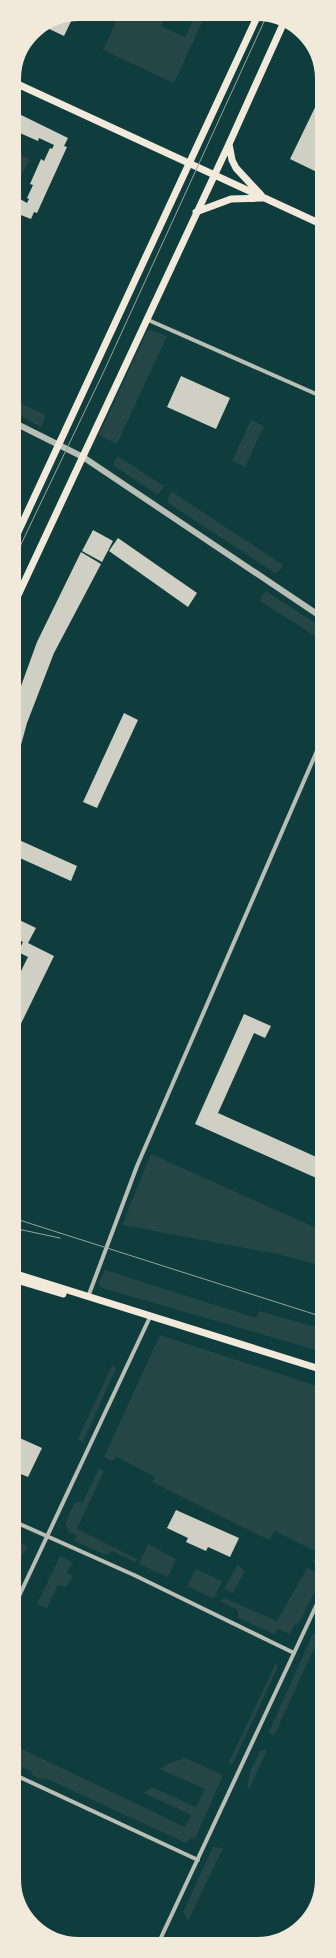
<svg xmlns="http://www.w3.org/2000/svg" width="336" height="1958" viewBox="0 0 336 1958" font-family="Spectral,serif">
<rect width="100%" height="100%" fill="#0f3d3e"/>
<!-- green -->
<path fill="#244646" d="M 120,13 L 167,14 L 161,26 L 185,37 L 196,14 L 205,16 L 174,83 L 103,50 Z
M 13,151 L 30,159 L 19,180 L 13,177 Z
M 148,329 L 167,336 L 117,444 L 99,435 Z
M 13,400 L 46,415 L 41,427 L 29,421 L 13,409 Z
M 251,420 L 264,426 L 245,467 L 232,461 Z
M 117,456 L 164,486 L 158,495 L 113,465 Z
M 171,491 L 283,565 L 280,570 L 275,573 L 167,502 Z
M 266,591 L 323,628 L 323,641 L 260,601 L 263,594 Z
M 151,1154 L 323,1231 L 323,1266 L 277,1254 L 122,1225 Z
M 105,1270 L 256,1318 L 259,1311 L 323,1329 L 323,1352 L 102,1288 L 98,1284 Z
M 160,1335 L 323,1388 L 323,1566 L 313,1562 L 317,1552 L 275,1531 L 269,1540 L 152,1482 L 155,1477 L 117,1457 L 112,1461 L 104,1457 Z
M 112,1365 L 116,1368 L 83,1442 L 78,1439 Z
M 99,1468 L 104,1471 L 77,1529 L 137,1559 L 135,1562 L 112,1551 L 106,1555 L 74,1541 L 77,1535 L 69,1532 L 65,1523 L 75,1502 L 83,1502 Z
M 13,1531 L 21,1535 L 17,1541 L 27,1546 L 13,1575 Z
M 148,1544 L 176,1559 L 168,1577 L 139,1564 Z
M 60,1556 L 73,1562 L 67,1573 L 73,1576 L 66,1587 L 58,1585 L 47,1608 L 37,1604 Z
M 238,1564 L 244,1572 L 233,1593 L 224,1589 Z
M 307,1568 L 323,1575 L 298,1625 L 295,1624 L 290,1634 L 278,1629 L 275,1634 L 238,1618 L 238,1610 L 220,1601 L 224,1598 L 277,1621 Z
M 196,1569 L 222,1581 L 214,1599 L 187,1586 Z
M 313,1633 L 319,1637 L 274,1736 L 269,1732 Z
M 276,1663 L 278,1667 L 233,1763 L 228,1764 Z
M 13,1739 L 22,1749 L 185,1827 L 191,1815 L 144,1793 L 152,1787 L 196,1807 L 205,1789 L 160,1769 L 167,1764 L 185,1758 L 221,1774 L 222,1777 L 195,1839 L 191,1838 L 186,1843 L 45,1778 L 42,1780 L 32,1775 L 32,1772 L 13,1763 Z
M 267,1750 L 249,1789 L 247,1787 L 251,1769 L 260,1751 Z
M 213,1847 L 223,1848 L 188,1921 L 183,1912 Z"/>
<!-- building -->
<path fill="#cfcfc3" d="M 74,15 L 64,36 L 45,27 Z
M 323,91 L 323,175 L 290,159 Z
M 13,111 L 68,138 L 64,146 L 67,147 L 37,213 L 34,212 L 31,219 L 13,212 L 13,195 L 27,203 L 29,199 L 27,198 L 33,185 L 30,184 L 41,159 L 44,161 L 50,148 L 52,149 L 54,145 L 39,138 L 38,141 L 13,130 Z
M 181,376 L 230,398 L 216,429 L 167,407 Z
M 93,530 L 113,541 L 102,562 L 82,551 Z
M 118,538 L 197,593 L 188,607 L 109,551 Z
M 81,552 L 101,564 L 54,653 L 27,723 L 13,774 L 13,708 L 37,642 Z
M 124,713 L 138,720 L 97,808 L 83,802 Z
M 19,840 L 77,866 L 71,881 L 13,855 Z
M 13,917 L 36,928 L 28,943 L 54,956 L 13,1040 L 13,987 L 28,957 L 18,952 L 23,942 L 13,937 Z
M 244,1014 L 271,1026 L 265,1038 L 254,1033 L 218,1113 L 323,1160 L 323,1181 L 195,1124 Z
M 13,1435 L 42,1448 L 28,1477 L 16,1472 L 13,1478 Z
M 176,1510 L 239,1538 L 230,1557 L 208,1547 L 206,1551 L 186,1542 L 188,1538 L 167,1528 Z"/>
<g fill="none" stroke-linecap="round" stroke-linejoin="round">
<!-- minor -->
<path stroke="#b8beb3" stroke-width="4" d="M 146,319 L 323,397
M 88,1297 L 137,1166 L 323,737
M 13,1521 L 134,1575 L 294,1653
M 13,1609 L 150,1317
M 13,1774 L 198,1860
M 158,1944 L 323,1591"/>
<!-- tertiary -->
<path stroke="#b8beb3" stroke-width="6" d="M 13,422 L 83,457 L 323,618"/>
<!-- secondary -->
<path stroke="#f1e9da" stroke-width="7" d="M 13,82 L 323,225
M 229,144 L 232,160 L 236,168 L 261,195
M 196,212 L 231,199 L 262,198
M 13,543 L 258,15
M 13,606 L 229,144 L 284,22
M 13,1273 L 323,1370
M 13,1279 L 63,1294"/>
<!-- tram -->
<path stroke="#97a49c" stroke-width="1" d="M 13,561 L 104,371 L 267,15
M 13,1218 L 323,1317
M 13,1228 L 60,1238"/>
</g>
<!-- crop -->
<path d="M0 0H336V1958H0ZM79 20H257A59 59 0 0 1 316 79V1879A59 59 0 0 1 257 1938H79A59 59 0 0 1 20 1879V79A59 59 0 0 1 79 20Z" fill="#f1e9da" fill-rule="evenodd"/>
<path fill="none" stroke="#f1e9da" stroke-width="2" d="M79 20H257A59 59 0 0 1 316 79V1879A59 59 0 0 1 257 1938H79A59 59 0 0 1 20 1879V79A59 59 0 0 1 79 20Z"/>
</svg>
